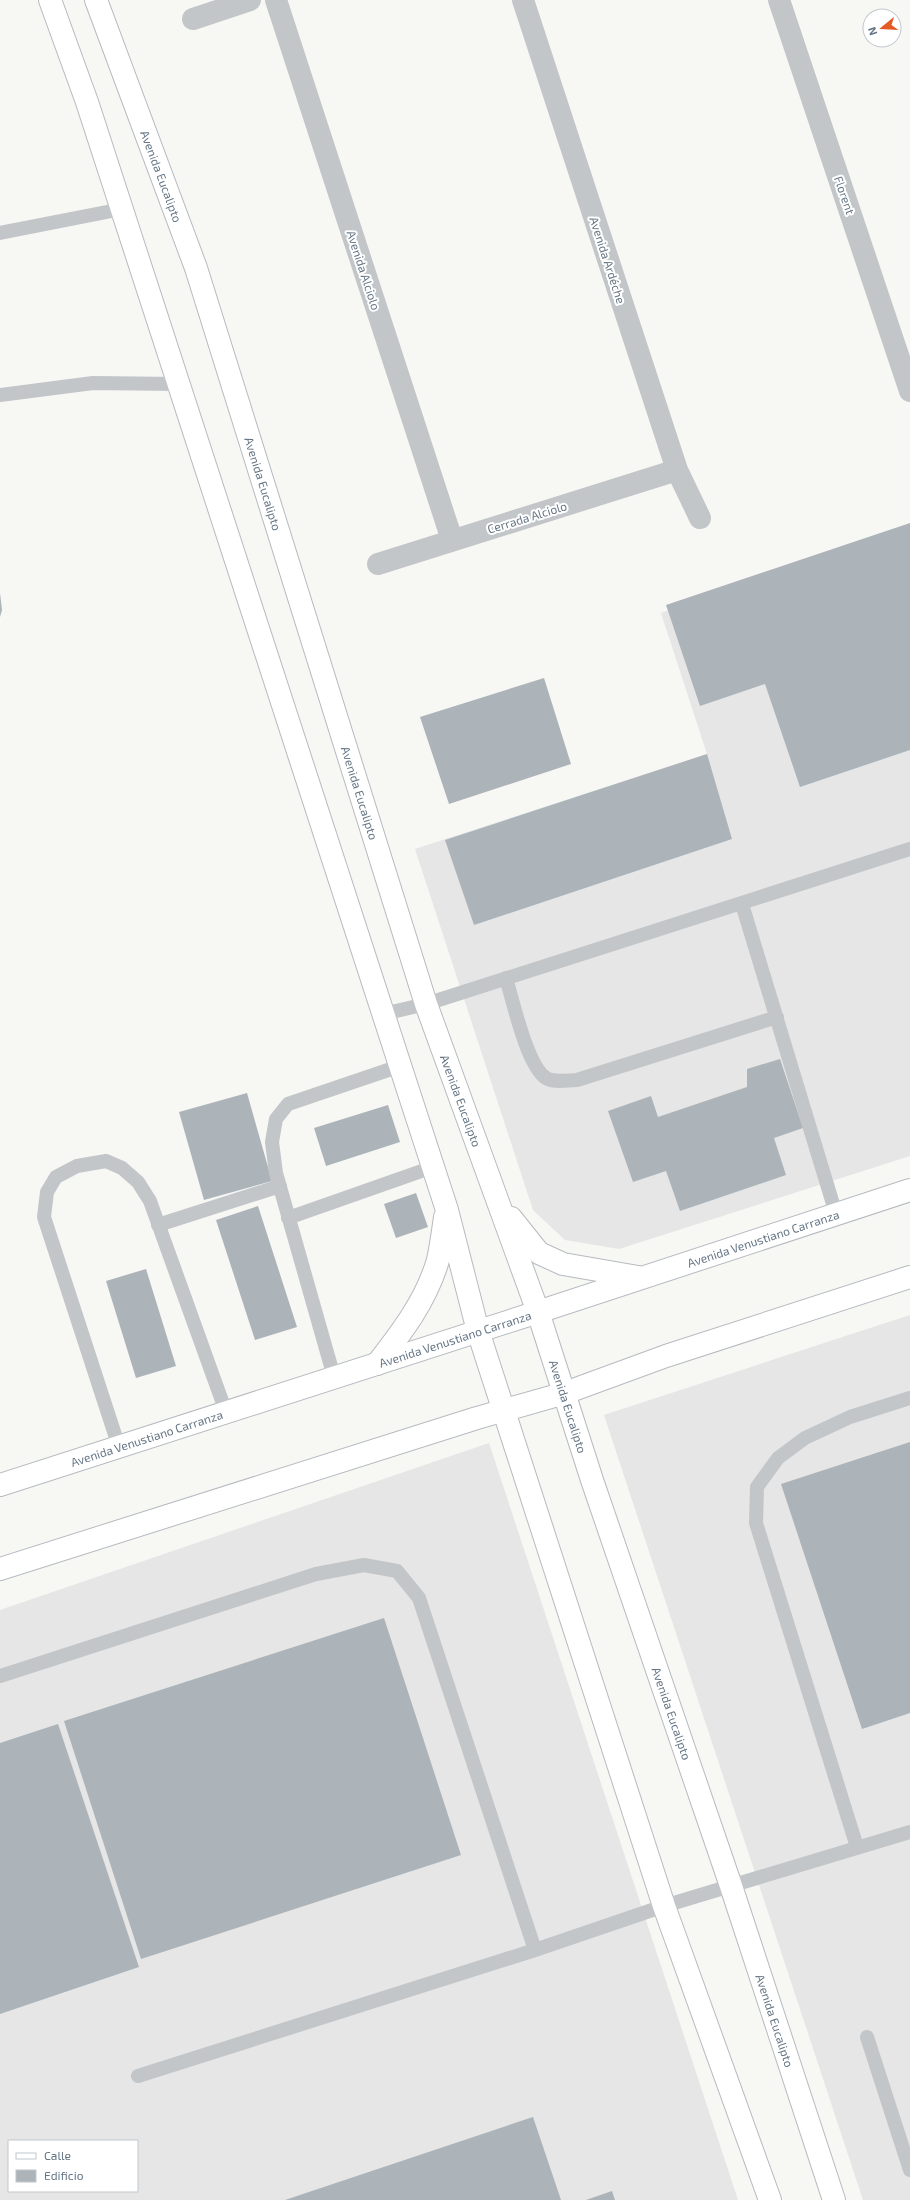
<svg xmlns="http://www.w3.org/2000/svg" width="910" height="2200" viewBox="0 0 910 2200" font-family="'Exo 2',sans-serif">
<rect width="100%" height="100%" fill="#f7f7f4"/>
<!-- built -->
<path fill="#e5e6e5" fill-rule="evenodd" d="M 910,528 L 910,1156 L 619,1249 L 565,1240 L 533,1210 L 415,849 L 707,754 L 661,613 Z
M 910,1315 L 910,2200 L 863,2200 L 604,1415 Z
M 489,1443 L 738,2200 L 0,2200 L 0,1610 ZM 9,2141 L 137,2141 L 137,2191 L 9,2191 Z"/>
<!-- building -->
<path fill="#acb3b9" d="M 910,523 L 910,750 L 800,787 L 765,684 L 700,706 L 666,605 Z
M 0,593 L 2,610 L 0,617 Z
M 544,678 L 571,764 L 449,804 L 420,717 Z
M 707,754 L 732,839 L 474,925 L 445,840 Z
M 780,1059 L 803,1128 L 774,1138 L 786,1175 L 680,1211 L 666,1171 L 633,1182 L 608,1111 L 651,1096 L 658,1117 L 747,1087 L 747,1069 Z
M 247,1093 L 272,1181 L 204,1200 L 179,1112 Z
M 388,1105 L 400,1142 L 326,1166 L 314,1128 Z
M 416,1193 L 428,1227 L 396,1238 L 384,1204 Z
M 258,1206 L 297,1327 L 255,1340 L 216,1220 Z
M 146,1269 L 176,1366 L 136,1378 L 106,1281 Z
M 910,1442 L 910,1713 L 862,1729 L 781,1484 Z
M 384,1618 L 461,1855 L 141,1959 L 64,1721 Z
M 58,1724 L 139,1967 L 0,2014 L 0,1743 Z
M 533,2117 L 561,2200 L 285,2200 Z
M 612,2191 L 615,2200 L 586,2200 Z"/>
<g fill="none" stroke-linecap="round" stroke-linejoin="round">
<defs>
<g id="secondary">
<path d="M 50,0 L 87,102 L 447,1210 L 478,1331 L 664,1906 L 770,2200"/>
<path id="s1" d="M 96,0 L 196,268 L 426,1004 L 538,1312 L 592,1480 L 731,1886 L 834,2200"/>
<path d="M 511,1218 L 539,1253 L 563,1264 L 638,1277"/>
<path d="M 377,1364 C 402,1332 427,1299 438,1260 C 441,1246 443,1231 445,1217"/>
<path id="s2" d="M 0,1485 L 538,1312 L 910,1190"/>
<path d="M 0,1569 L 477,1418 L 565,1393 L 666,1356 L 910,1277"/>
</g>
</defs>
<!-- secondary casing -->
<use href="#secondary" stroke="#b6bbc0" stroke-width="24"/>
<!-- lane -->
<path stroke="#c2c6c9" stroke-width="14" d="M 0,233 L 122,209
M 0,395 L 93,383 L 179,384
M 742,904 L 836,1214
M 506,978 C 513,1001 527,1066 546,1078 C 554,1083 568,1080 577,1080 L 777,1017
M 383,1014 L 426,1004 L 910,849
M 288,1218 L 433,1167
M 158,1225 L 280,1186
M 334,1377 L 276,1173 L 272,1142 L 276,1119 L 288,1104 L 400,1066
M 119,1447 L 44,1217 L 47,1192 L 56,1177 L 77,1166 L 106,1161 L 122,1168 L 138,1182 L 150,1201 L 226,1412
M 0,1676 L 316,1574 L 364,1565 L 397,1571 L 419,1598 L 535,1950
M 857,1847 L 756,1523 L 757,1487 L 778,1458 L 805,1438 L 850,1417 L 910,1398
M 867,2037 L 910,2170
M 138,2076 L 535,1950 L 664,1906 L 910,1832"/>
<!-- street -->
<path stroke="#c2c6c9" stroke-width="22" d="M 276,0 L 452,540
M 523,0 L 677,470 L 700,518
M 779,0 L 910,391
M 193,19 L 250,0
M 378,564 L 677,470"/>
<!-- secondary -->
<use href="#secondary" stroke="#fff" stroke-width="22"/>
</g>
<g text-anchor="middle" dominant-baseline="central" stroke-width="4" stroke-linejoin="round" paint-order="stroke">
<!-- street labels -->
<g font-size="12" fill="#667685" stroke="#fff">
<text stroke="none"><textPath href="#s1" startOffset="188">Avenida Eucalipto</textPath></text>
<text transform="translate(845 195) rotate(71)">Florent</text>
<text transform="translate(608 260) rotate(72)">Avenida Ardéche</text>
<text transform="translate(364 270) rotate(72)">Avenida Alciolo</text>
<text stroke="none"><textPath href="#s1" startOffset="512">Avenida Eucalipto</textPath></text>
<text transform="translate(527 517) rotate(-17)">Cerrada Alciolo</text>
<text stroke="none"><textPath href="#s1" startOffset="836">Avenida Eucalipto</textPath></text>
<text stroke="none"><textPath href="#s1" startOffset="1160">Avenida Eucalipto</textPath></text>
<text stroke="none"><textPath href="#s2" startOffset="802">Avenida Venustiano Carranza</textPath></text>
<text stroke="none"><textPath href="#s2" startOffset="478">Avenida Venustiano Carranza</textPath></text>
<text stroke="none"><textPath href="#s1" startOffset="1484">Avenida Eucalipto</textPath></text>
<text stroke="none"><textPath href="#s2" startOffset="154">Avenida Venustiano Carranza</textPath></text>
<text stroke="none"><textPath href="#s1" startOffset="1808">Avenida Eucalipto</textPath></text>
<text stroke="none"><textPath href="#s1" startOffset="2132">Avenida Eucalipto</textPath></text>
</g>
</g>
<!-- legend -->
<rect x="8" y="2140" width="130" height="52" fill="#ffffff" stroke="#c2c8ce"/>
<rect x="16" y="2153" width="20" height="6" fill="#ffffff" stroke="#c2c8ce"/>
<text x="44" y="2160" font-size="12" fill="#667685">Calle</text>
<rect x="16" y="2170" width="20" height="12" fill="#acb3b9" stroke="#c2c8ce"/>
<text x="44" y="2180" font-size="12" fill="#667685">Edificio</text>
<!-- north arrow -->
<g transform="translate(882 28) rotate(252)"><circle r="19" fill="#ffffff" stroke="#c2c8ce"/>
<path d="M0-3L7 15L0 10L-7 15Z" fill="#e55925"/>
<text y="-6" font-size="11" font-weight="bold" text-anchor="middle" fill="#667685">N</text>
</g>
</svg>
